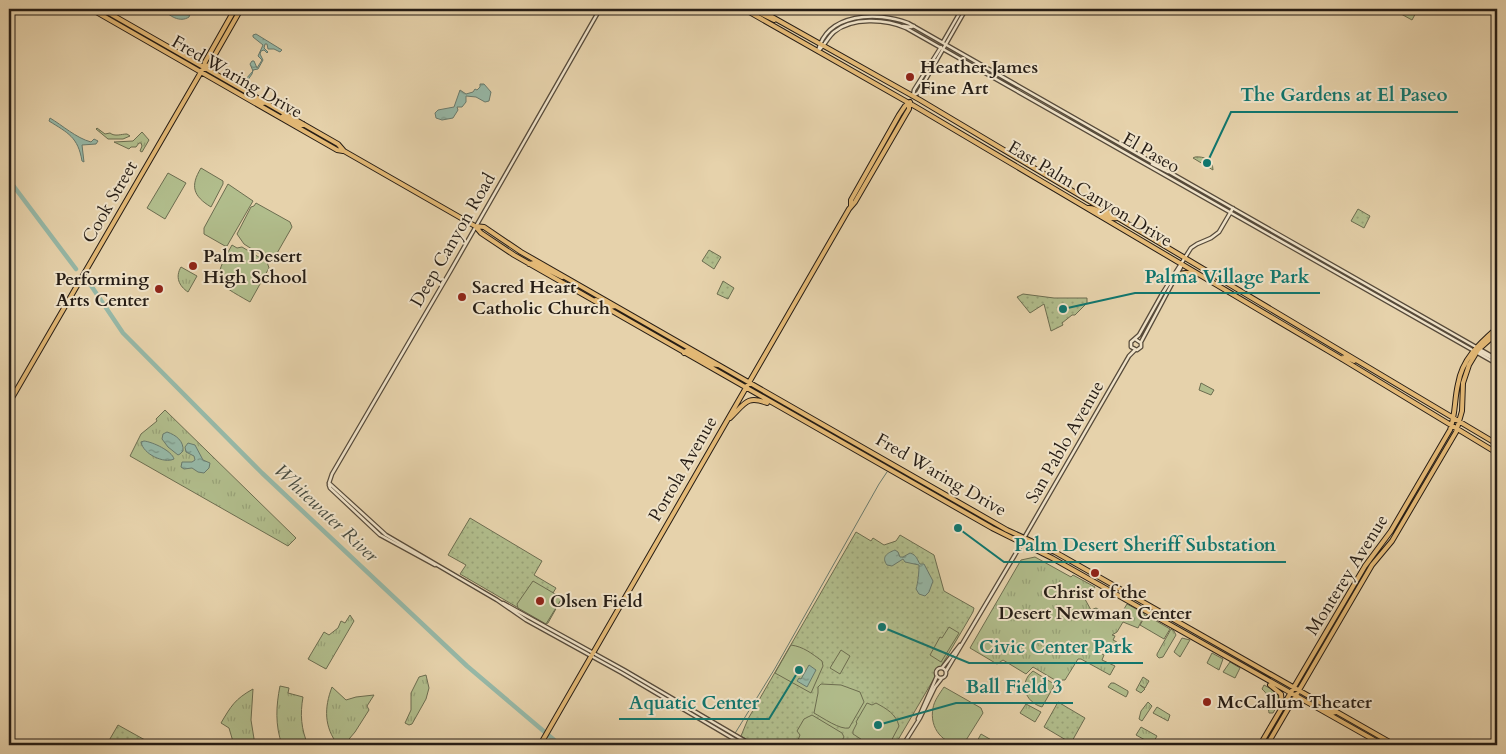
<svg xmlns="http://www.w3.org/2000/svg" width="1506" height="754" viewBox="0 0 1506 754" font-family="Cardo,serif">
<defs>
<pattern id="grass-tufts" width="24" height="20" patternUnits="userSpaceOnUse" patternTransform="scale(1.25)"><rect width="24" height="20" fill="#b1bd8c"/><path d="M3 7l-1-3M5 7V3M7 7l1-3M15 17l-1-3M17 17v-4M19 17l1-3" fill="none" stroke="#98a278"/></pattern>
<pattern id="park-dots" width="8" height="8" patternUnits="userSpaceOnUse" patternTransform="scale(1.25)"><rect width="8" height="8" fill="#b1bd8c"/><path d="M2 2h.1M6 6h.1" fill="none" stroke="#98a278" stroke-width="1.8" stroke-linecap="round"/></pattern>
<pattern id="water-ripples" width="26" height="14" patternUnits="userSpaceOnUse" patternTransform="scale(1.25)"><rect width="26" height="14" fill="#96b8a7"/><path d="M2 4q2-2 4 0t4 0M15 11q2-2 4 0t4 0" fill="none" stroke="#7a9587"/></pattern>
</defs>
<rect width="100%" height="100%" fill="#e6d2ab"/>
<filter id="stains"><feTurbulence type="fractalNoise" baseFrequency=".004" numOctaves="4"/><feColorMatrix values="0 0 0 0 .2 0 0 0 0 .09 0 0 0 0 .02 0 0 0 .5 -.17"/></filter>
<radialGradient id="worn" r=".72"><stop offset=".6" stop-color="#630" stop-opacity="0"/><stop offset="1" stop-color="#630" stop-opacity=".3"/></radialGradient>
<!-- grass -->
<path fill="url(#grass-tufts)" stroke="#6c6d50" d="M 1392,9 L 1418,9 L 1412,20 Z
M 1069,118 L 1081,123 L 1146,160 L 1129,153 Z
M 97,128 L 105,134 L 110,133 C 115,137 121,134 127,134 L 130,136 L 123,139 L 108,139 L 96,129 Z
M 142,132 L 149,140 L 142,152 L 140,151 L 142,146 L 141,143 L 139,143 L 136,147 L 131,147 L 129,149 L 114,142 L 133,141 Z
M 181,267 L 197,276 L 188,292 C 179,286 175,277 181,267 Z
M 165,410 L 296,538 L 288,546 L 130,456 L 141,434 L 157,421 L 156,419 Z
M 1035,557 L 1071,577 L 1073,575 L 1095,587 L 1093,591 L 1088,593 L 1086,590 L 1081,592 L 1091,610 L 1096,608 L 1118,619 L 1127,604 L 1145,614 L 1138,628 L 1123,622 L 1117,632 L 1112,635 L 1115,636 L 1113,640 L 1117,642 L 1114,648 L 1106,643 L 1101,649 L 1100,653 L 1104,655 L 1102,660 L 1115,666 L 1110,675 L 1081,659 L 1078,659 L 1065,680 L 1062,680 L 1060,683 L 1033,667 L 1026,674 L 1003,660 L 997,664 L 970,648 L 1021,560 Z
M 350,615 L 354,621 L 326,669 L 308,659 L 324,632 L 329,635 L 338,628 L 341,621 L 345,623 Z
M 1146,615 L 1170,629 L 1164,639 L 1140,625 Z
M 1171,629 L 1174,631 L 1176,635 L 1163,657 L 1159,658 L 1157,656 L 1157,654 Z
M 1182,638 L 1190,640 L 1180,657 L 1174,652 Z
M 1212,653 L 1223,659 L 1219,670 L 1207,663 Z
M 1230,662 L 1240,668 L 1235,678 L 1223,672 Z
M 426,675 L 429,688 L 426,699 L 412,724 L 409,725 L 405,723 L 411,710 L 411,693 L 419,677 Z
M 1143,677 L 1149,681 L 1145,688 L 1140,685 L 1145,689 L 1141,693 L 1136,690 Z
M 1111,683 L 1114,683 L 1128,691 L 1128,693 L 1126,697 L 1108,687 Z
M 1264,685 C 1281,694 1283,696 1273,713 L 1269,713 C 1267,704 1273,699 1262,689 Z
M 280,686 L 289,688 L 288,693 L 303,697 C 300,714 301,729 308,745 L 282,745 C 275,725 276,706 280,686 Z
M 332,687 L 346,700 L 356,697 L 374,695 L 367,706 L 369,710 L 355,732 L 344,745 L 338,745 C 324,727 324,708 332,687 Z
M 253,689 L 251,720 L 255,745 L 234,745 L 229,728 L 221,723 C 231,706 235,699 253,689 Z
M 1148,702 L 1152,706 L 1142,721 L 1139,719 L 1141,711 Z
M 1026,704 L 1041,712 L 1035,722 L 1020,713 Z
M 1157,707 L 1170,715 L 1168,721 L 1153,713 Z
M 1141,727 L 1157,736 L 1153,743 L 1154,745 L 1136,735 Z"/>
<!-- park -->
<path fill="url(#park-dots)" stroke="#6c6d50" d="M 1195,157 C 1204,156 1213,160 1213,170 L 1193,158 Z
M 1358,209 L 1370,216 L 1364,228 L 1351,221 Z
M 709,250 L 721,257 L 714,269 L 702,261 Z
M 723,281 L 734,288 L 728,299 L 717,294 Z
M 1023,294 L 1054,298 L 1087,298 L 1087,303 L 1075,315 L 1072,315 L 1062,323 L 1063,325 L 1051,331 L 1044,304 L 1030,313 L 1017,297 Z
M 470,518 L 542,561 L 534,575 L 556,588 L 553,593 L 562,598 L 548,623 L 546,624 L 460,574 L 466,565 L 448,555 Z
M 856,532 L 871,541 L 873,538 L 884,545 L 896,541 L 900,535 L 934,555 L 944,591 L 974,608 L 973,612 L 895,745 L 764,745 L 754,740 L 751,742 L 741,736 L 748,719 Z
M 1058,702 L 1085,718 L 1071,743 L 1044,727 Z
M 118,725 L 154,745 L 107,744 Z"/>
<!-- pitch -->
<path fill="#b1bd8c" stroke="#6c6d50" d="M 201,168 L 223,181 L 223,184 L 211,207 C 193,196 190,186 201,168 Z
M 168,173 L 186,183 L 165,219 L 147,208 Z
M 228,184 L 253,201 L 227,246 L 225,246 L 204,234 L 204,228 Z
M 256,203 L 290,222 L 292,227 L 272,262 L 244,244 L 237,234 L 251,207 L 254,206 Z
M 232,245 L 237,248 L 242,247 L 267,262 L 269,268 L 250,302 C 215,282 211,282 232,245 Z
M 1201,383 L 1214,390 L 1211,395 L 1199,390 Z
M 533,581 L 562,598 L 546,624 L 518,608 L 517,604 Z
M 949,627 L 959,633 L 941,662 L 930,655 L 940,637 L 942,638 Z
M 791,645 C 804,647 811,653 822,661 L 823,666 L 811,693 L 775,673 Z
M 841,650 L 850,656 L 840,674 L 830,668 Z
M 1033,671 L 1054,684 L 1054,686 L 1042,707 C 1025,702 1018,683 1033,671 Z
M 821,684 L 841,685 L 860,692 L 864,702 L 849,728 C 840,730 823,718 814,713 L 818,693 L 818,687 Z
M 944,687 L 981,708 L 983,713 L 963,745 C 943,745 929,728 933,708 C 934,701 940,693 944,687 Z
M 867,703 L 872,705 L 876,703 C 887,709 896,714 899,726 L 889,745 L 870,745 L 853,734 L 853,731 L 857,723 L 856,722 Z
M 812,715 L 842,733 L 844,737 L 839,745 L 796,745 L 800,735 L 797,731 L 804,719 Z
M 981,734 L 1000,745 L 975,745 Z"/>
<!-- water -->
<path fill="url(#water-ripples)" stroke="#697a6d" d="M 163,9 L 169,9 L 171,12 L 169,9 L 179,9 L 185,11 L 188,9 L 194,9 L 191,12 L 189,17 C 180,23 169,16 163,9 Z
M 256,34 L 282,50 L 280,52 L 274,49 L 268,49 L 267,44 L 265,44 L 264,48 L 268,52 L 267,53 L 264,50 L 261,51 L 260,54 L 263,60 L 258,69 L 253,70 L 252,74 L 245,84 L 245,80 L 253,71 L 250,64 L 252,61 L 254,61 L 257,68 L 262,60 L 258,56 L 263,45 L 253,37 L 253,35 Z
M 480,84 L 484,84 L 491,92 L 489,101 L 485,102 L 476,97 L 466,96 L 466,102 L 462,107 L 457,107 L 458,110 L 453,118 L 442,120 L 436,118 L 435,113 L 438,110 L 454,107 L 460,90 L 466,94 L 473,92 L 475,89 L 477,90 L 480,87 Z
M 50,118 C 62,125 76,138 91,142 L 94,139 L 98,141 L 96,144 L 82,145 L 84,162 L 82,161 C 78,137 68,133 49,121 Z
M 167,432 C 176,435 184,441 183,451 L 180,454 L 178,455 L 168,447 L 162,439 L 163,434 Z
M 144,441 C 153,442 172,451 174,459 C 164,464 143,454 141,442 Z
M 188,443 L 195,445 L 203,460 L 210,463 L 209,468 L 204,473 L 198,472 L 192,468 L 184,469 L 181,467 L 182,462 L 192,462 L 195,460 L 194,456 L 186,452 L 185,447 Z
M 895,550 L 898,552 L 900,557 L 903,557 L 910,553 C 917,555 917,560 920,564 L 924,564 L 933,581 L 929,592 L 925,596 L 919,594 L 916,589 C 918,583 919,572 919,565 L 905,562 L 903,559 L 892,566 L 887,565 C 881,557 887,553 895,550 Z
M 809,665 L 816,670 L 807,687 L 797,681 L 799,678 L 801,679 Z"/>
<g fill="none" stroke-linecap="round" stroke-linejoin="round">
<!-- stream -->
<path stroke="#697a6d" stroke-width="1" d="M 734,735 L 774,670 L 879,484 L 887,472
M 728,745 L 732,738"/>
<!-- river -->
<path stroke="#96b8a7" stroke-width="4.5" d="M 9,180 L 76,269
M 90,284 L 123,333 L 262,473 L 467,666 L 560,745"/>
<defs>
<path id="minor" d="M 903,26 L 911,27 L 914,26
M 943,42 L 962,9
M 819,50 C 825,45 828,37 834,32 C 852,17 886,19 906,28 L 1497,364
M 818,51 C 827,13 877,11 908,23 L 1497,359
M 913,96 L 918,93 L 966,9
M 913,96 L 914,90 L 941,47
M 1152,164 L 1168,172
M 1135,339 L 1141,343 L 1141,347 L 1137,350 L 1131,347 L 1131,342 L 1139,335 L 1162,294 L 1191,248 L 1197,244 L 1211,238 L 1219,232 L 1233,208
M 1141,342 L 1182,265
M 1477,350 L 1497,361
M 329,483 L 332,474 L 451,270 L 600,9
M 329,483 L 386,535 L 497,600 L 526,620 L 622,673 L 744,745
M 329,485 L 330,488 L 380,535 L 435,565
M 1024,538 L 1129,356 L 1135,350
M 503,603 L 624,670 L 752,745
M936 673a5 5 0 1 1 10 0a5 5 0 1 1-10 0Z
M 942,668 L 960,645
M 946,671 L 1022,543
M 918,719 L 937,676
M 741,742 L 747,745
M 903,745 L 920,718 L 935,687 L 942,678"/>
<path id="major" d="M 91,9 L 337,150 L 343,151
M 102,9 L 338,144 L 344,151 L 475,226 L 481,233 L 514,255 L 992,528 L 1052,558 L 1383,745
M 744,9 L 916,107 L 1342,359 L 1497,453
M 758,9 L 920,100 L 1497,444
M 751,12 L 756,11 L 774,20
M 204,67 L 205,62 L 235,9
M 249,97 L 263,103
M 283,116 L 300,126 L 303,124
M 851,206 L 851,200 L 899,115 L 905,106 L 910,102
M 1088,208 C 1099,207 1106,220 1117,218
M 475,226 L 484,227 L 521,252 L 1007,530 L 1055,552 L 1395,745
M 529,264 L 534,263 L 562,277
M 1178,274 L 1193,272
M 596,300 L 610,307 L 615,306
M 684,353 L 686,351 L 689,352 L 711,364 L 718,365
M 1342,359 L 1345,357 L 1354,361
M 9,403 L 201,72 L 204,67 L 209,65 L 241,9
M 730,418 C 745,404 746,395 767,403
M 1270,685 L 1281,694 L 1282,705
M 1323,709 L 1331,713 L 1336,712
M 540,745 L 849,209 L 855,202 L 906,114 L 909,109 L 909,103
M 1260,745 L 1365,566 L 1391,531 L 1450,430 C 1456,413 1454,401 1458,384 C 1462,359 1479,344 1497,328
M 1267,745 L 1372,565 L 1392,541 L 1456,432 L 1462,411 L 1463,383 L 1469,365 L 1478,350 L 1497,333"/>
</defs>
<!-- minor casing -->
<use href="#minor" stroke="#564a3a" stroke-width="5"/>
<!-- major casing -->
<use href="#major" stroke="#261d15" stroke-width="6"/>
<!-- minor -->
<use href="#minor" stroke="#efe2c8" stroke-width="2.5"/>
<!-- major -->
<use href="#major" stroke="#e3b976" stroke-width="4"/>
</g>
<!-- markers -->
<g fill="#8f2418" stroke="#efe2c8" stroke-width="2">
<circle cx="910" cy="77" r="5"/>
<circle cx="193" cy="266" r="5"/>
<circle cx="159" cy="289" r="5"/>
<circle cx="462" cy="297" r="5"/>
<circle cx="1095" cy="573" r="5"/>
<circle cx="540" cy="601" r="5"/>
<circle cx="1207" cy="702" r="5"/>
</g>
<g text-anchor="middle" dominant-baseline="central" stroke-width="4" stroke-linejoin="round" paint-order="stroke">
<!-- poi labels -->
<g font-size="18" font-weight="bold" fill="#261d15" stroke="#efe2c8" text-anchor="start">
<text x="920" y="67">Heather James<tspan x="920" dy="21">Fine Art</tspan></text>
<text x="203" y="256">Palm Desert<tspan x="203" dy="21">High School</tspan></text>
<text x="149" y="279" text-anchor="end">Performing<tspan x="149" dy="21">Arts Center</tspan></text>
<text x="472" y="287">Sacred Heart<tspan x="472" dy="21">Catholic Church</tspan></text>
<text x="1095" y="592" text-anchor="middle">Christ of the<tspan x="1095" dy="21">Desert Newman Center</tspan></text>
<text x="550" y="601">Olsen Field</text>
<text x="1217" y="702">McCallum Theater</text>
</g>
<!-- street labels -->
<g font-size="18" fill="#261d15" stroke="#efe2c8">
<text transform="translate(237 77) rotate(30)">Fred Waring Drive</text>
<text transform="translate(1151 153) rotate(30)">El Paseo</text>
<text transform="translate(1090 194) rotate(31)">East Palm Canyon Drive</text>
<text transform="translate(110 202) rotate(-60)">Cook Street</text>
<text transform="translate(453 240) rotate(-60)">Deep Canyon Road</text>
<text transform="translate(1065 442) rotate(-60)">San Pablo Avenue</text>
<text transform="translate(683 469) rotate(-60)">Portola Avenue</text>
<text transform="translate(941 475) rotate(30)">Fred Waring Drive</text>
<text transform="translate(1347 575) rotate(-58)">Monterey Avenue</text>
</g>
<!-- water labels -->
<g font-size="19" font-style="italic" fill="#484c41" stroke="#efe2c8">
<text transform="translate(326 513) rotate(43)">Whitewater River</text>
</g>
</g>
<!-- callouts -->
<path fill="none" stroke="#0f766e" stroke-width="2" d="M1207 163L1231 112H1458M1063 309L1135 293H1320M958 528L1004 562H1286M882 627L969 663H1143M878 725L956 703H1073M799 670L769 719H619"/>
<g fill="#0f766e" stroke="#efe2c8" stroke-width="2">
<circle cx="1207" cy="163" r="5"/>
<circle cx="1063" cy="309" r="5"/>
<circle cx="958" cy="528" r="5"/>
<circle cx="882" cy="627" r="5"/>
<circle cx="878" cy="725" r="5"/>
<circle cx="799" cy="670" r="5"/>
</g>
<g font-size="19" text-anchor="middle" font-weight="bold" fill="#0f766e" stroke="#efe2c8" stroke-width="4" stroke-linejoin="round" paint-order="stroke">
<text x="1344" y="101">The Gardens at El Paseo</text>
<text x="1227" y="283">Palma Village Park</text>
<text x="1145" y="551">Palm Desert Sheriff Substation</text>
<text x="1056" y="653">Civic Center Park</text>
<text x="1014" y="693">Ball Field 3</text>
<text x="694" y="709">Aquatic Center</text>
</g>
<!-- margin -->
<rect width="1506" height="754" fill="none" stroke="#e6d2ab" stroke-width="30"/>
<rect x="10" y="10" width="1486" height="734" fill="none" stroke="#261d15" stroke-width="2.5"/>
<rect x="15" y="15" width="1476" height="724" fill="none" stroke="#261d15"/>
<rect width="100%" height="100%" filter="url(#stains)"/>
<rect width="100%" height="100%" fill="url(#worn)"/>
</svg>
